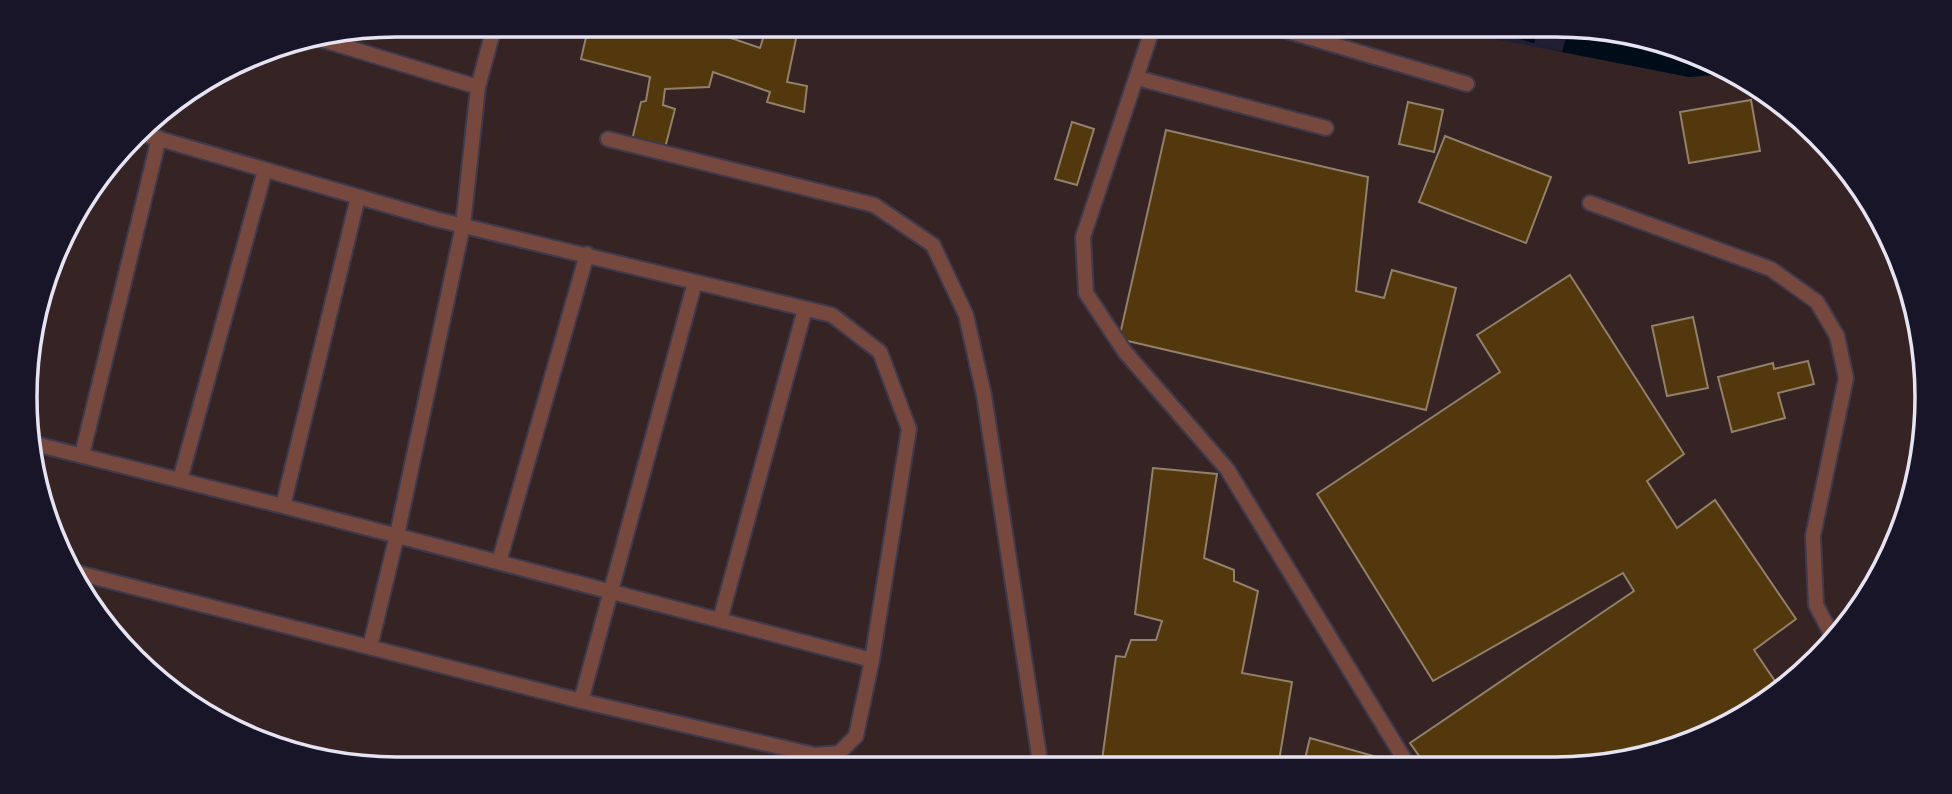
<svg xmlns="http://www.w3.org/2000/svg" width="1952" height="794" viewBox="0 0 1952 794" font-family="'Libre Baskerville',serif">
<rect width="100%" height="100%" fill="#221e33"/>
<!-- industrial -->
<path fill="#362324" d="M 397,24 L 1417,24 L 1689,77 L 1726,74 L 1800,117 L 1889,232 L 1927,372 L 1908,516 L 1864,604 L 1800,677 L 1719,731 L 1604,766 L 397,769 L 278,750 L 170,692 L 87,604 L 32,470 L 28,348 L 74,211 L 152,117 L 277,44 Z"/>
<!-- water -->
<path fill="#000c17" d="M 1474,25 L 1555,25 L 1674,44 L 1726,74 L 1689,77 L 1562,52 Z"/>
<!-- pier -->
<path fill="#221e33" d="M 1539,25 L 1569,27 L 1562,52 L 1534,44 Z"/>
<!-- building -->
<path fill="#54380d" stroke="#91806a" stroke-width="2" d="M 589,24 L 690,24 L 760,48 L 766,29 L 775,24 L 785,24 L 797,34 L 787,82 L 807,86 L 804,112 L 767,102 L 770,92 L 713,72 L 709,87 L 665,89 L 663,105 L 675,109 L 665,148 L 632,140 L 641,102 L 646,101 L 650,77 L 581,59 Z
M 1751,100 L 1760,151 L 1689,163 L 1680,112 Z
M 1408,102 L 1443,110 L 1434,152 L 1399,144 Z
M 1072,122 L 1094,129 L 1077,185 L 1055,179 Z
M 1166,130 L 1368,177 L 1356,291 L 1384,298 L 1392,270 L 1456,288 L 1426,410 L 1119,339 Z
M 1445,136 L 1551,177 L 1526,243 L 1419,202 Z
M 1570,275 L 1684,454 L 1647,481 L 1677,528 L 1715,500 L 1796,619 L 1754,650 L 1781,690 L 1719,731 L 1604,766 L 1427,767 L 1410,743 L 1634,591 L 1623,573 L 1433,681 L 1317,494 L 1500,372 L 1477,335 Z
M 1693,317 L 1708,388 L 1667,396 L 1652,326 Z
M 1808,361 L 1814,384 L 1778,393 L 1785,418 L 1732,432 L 1718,377 L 1773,363 L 1774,369 Z
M 1153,468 L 1217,474 L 1204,558 L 1234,570 L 1234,581 L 1258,591 L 1242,673 L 1292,682 L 1278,767 L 1101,768 L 1116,656 L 1125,657 L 1131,640 L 1156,640 L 1162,621 L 1135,614 Z
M 1310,738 L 1405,765 L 1404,767 L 1303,767 Z"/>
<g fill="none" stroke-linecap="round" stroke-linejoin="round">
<defs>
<path id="lane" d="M 1154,24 L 1083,237 L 1086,293 L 1125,352 L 1227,469 L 1409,767
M 1263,24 L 1467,84
M 316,38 L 478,87
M 1137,78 L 1326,128
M 608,139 L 874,205 L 933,245 L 966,315 L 984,395 L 1041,768
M 1590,203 L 1771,269 L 1817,302 L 1837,336 L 1846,378 L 1813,536 L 1816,605 L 1834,639
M 31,443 L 283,506 L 872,660
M 82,455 L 159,138
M 180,480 L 265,170
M 283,506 L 358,197
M 1900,533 L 1899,526 L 1910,501
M 499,562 L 587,254
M 74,572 L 581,701 L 815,755 L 839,753 L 856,736 L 872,660 L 909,429 L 880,352 L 832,315 L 435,219 L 139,133
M 720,620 L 805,309
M 370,647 L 397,535 L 463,225 L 478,87 L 495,24
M 581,701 L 695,282"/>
</defs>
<!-- lane casing -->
<use href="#lane" stroke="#3d3a4e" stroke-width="18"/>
<!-- lane -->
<use href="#lane" stroke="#76483e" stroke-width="14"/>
</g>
<!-- crop -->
<path d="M0 0H1952V794H0ZM397 37H1555A360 360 0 0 1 1915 397V397A360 360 0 0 1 1555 757H397A360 360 0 0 1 37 397V397A360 360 0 0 1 397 37Z" fill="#191528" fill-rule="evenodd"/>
<path fill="none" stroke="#e6e4f2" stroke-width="3.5" d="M397 37H1555A360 360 0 0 1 1915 397V397A360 360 0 0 1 1555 757H397A360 360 0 0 1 37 397V397A360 360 0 0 1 397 37Z"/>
</svg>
